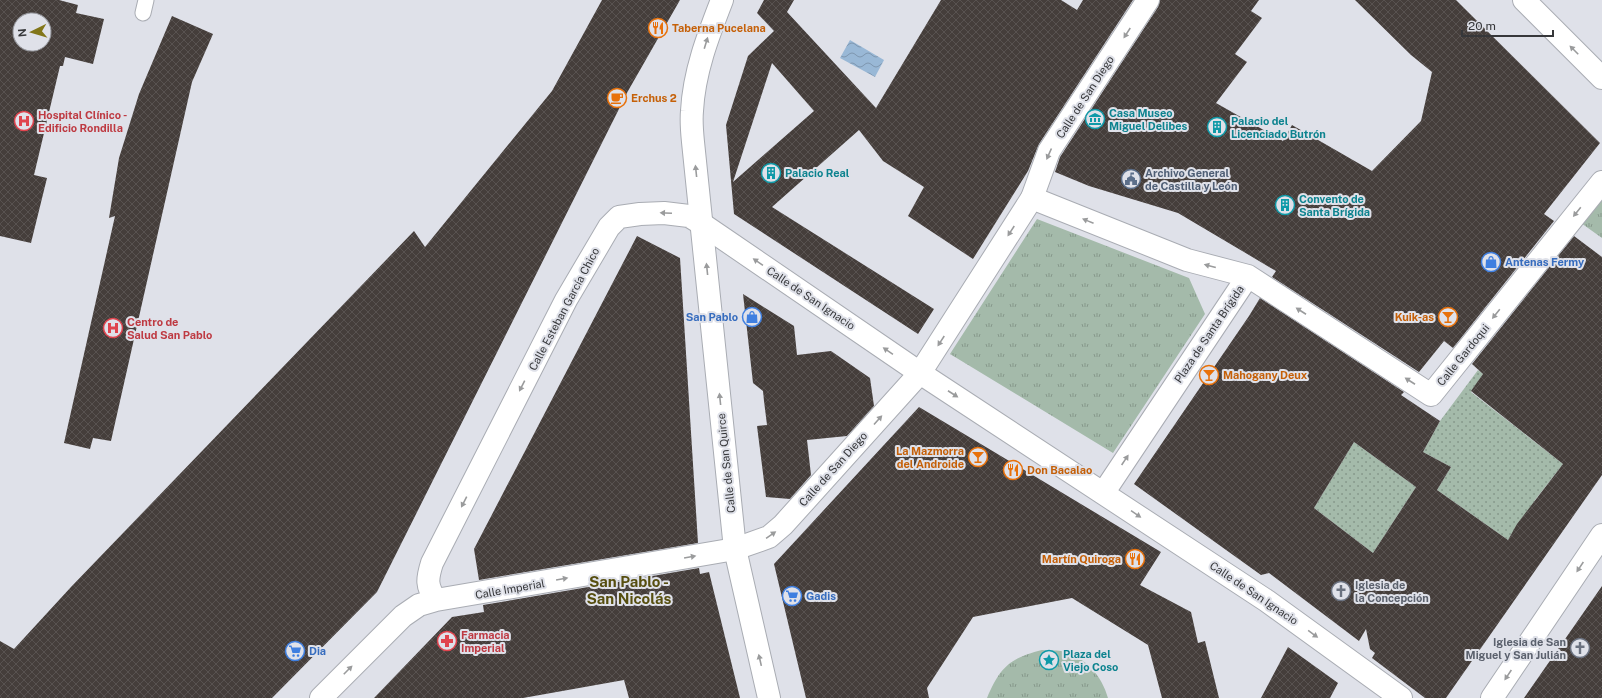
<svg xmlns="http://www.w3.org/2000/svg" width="1602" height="698" viewBox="0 0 1602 698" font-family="'Public Sans',sans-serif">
<defs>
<pattern id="grass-tufts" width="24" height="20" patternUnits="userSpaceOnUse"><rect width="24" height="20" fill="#a4baaa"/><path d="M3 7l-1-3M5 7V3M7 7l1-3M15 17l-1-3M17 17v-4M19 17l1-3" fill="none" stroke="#86988b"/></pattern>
<pattern id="garden-dots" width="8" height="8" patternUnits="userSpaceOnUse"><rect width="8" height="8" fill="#a4baaa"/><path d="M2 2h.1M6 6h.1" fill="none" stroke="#86988b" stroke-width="1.8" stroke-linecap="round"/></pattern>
<pattern id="water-waves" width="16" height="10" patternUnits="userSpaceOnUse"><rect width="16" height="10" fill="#99b8d6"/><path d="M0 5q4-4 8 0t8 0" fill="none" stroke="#7e96af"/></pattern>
<pattern id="building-cross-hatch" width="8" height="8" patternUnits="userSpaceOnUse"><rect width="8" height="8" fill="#453e3b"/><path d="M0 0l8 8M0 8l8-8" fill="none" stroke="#585250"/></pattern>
</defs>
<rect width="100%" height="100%" fill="#dfe1e9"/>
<!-- grass -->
<path fill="url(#grass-tufts)" d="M 1602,199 L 1602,238 L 1581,223 Z
M 1037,219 L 1189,278 L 1205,314 L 1113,453 L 950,354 Z
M 1042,650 C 1049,651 1055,650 1061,651 C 1085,656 1102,676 1108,698 L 987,698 C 1000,667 1010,658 1042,650 Z"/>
<!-- garden -->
<path fill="url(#garden-dots)" d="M 1478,370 L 1483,374 L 1471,392 L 1563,464 L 1535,500 L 1516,536 L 1512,533 L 1508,540 L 1437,490 L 1451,467 L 1423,452 L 1440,421 Z
M 1354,442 L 1416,487 L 1373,553 L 1314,508 Z"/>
<!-- water -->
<path fill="url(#water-waves)" d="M 850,40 L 884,60 L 875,77 L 840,58 Z"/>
<!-- building -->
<path fill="url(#building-cross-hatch)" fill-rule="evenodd" d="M 0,0 L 59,0 L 78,5 L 76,13 L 104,19 L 93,64 L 65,57 L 63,66 L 60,66 L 34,175 L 47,178 L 31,243 L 0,236 ZM 20,20 L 44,20 L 44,44 L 20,44 Z
M 602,0 L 680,0 L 628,91 L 377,592 L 272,698 L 0,698 L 0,641 L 14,649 L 71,587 L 414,231 L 425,247 L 552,91 Z
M 764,0 L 794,0 L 787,12 L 876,108 L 941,0 L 1061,0 L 1077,10 L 1083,0 L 1133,0 L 1039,144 L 1028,171 L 973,259 L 908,216 L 924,187 L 883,161 L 859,130 L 772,207 L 934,309 L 918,334 L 734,214 L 726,125 L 748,56 L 774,31 L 757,13 ZM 772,63 L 814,111 L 733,182 Z
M 1160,0 L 1259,0 L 1251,11 L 1262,18 L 1235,54 L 1247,62 L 1216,103 L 1283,141 L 1292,125 L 1372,171 L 1421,121 L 1432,72 L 1411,55 L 1355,0 L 1456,0 L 1600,143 L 1544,214 L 1554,221 L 1453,348 L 1444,341 L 1419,372 L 1272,277 L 1276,271 L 1178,213 L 1089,186 L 1055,172 L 1060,157 L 1158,7 Z
M 172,16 L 213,34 L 192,82 L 111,441 L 93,438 L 90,449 L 64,443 L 115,216 L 109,218 L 119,158 L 139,94 Z
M 637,236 L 680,258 L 698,543 L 479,580 L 474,549 Z
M 1574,236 L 1602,257 L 1602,475 L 1446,698 L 1425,698 L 1372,658 L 1375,653 L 1370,649 L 1366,629 L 1359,641 L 1269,573 L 1261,575 L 1134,484 L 1249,316 L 1260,298 L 1404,392 L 1401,395 L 1440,421 L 1423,452 L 1451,467 L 1437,490 L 1508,540 L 1517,524 L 1563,464 L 1471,391 L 1483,374 L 1472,364 ZM 1354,442 L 1416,487 L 1373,553 L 1314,508 Z
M 743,294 L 794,326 L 797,355 L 831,351 L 870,378 L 874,406 L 847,436 L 807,440 L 811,475 L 790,499 L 766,497 L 757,426 L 767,425 L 764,401 L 763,391 L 753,383 Z
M 919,407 L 1161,552 L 1140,585 L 1191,612 L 1198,643 L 1205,641 L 1219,698 L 1162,698 L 1148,645 L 1072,598 L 973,617 L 927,688 L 929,698 L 806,698 L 774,564 Z
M 699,568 L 700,574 L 709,572 L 740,698 L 629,698 L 624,680 L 523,698 L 374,698 L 452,617 L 484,612 L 483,605 Z
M 1602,586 L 1602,698 L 1524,698 Z
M 1288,647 L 1338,683 L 1330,698 L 1261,698 Z"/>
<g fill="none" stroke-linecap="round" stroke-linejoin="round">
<defs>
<path id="service" d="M 143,13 L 146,0"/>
<path id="pedestrian" d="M 1032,198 L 1049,151 L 1148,0"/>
<path id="minor" d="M 1524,0 L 1602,78
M 1104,492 L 1248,276
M 436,600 C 426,586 427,579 432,563 L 566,300 L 609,227 L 619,217 L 640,214 L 664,213 L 689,216 L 702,224 L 920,373 L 1267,601 L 1401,698
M 321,698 L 403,616 L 419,605 L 436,600 L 735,549 L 769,537 L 783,525 L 920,373 L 1032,198 L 1187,260 L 1248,276 L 1431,395 L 1602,182
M 1492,698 L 1602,535"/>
<path id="secondary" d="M 722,0 C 708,36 694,72 692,111 C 691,121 692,132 693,142 L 735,549 L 769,698"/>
</defs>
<!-- service casing -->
<use href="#service" stroke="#a9acb3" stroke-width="17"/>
<!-- pedestrian casing -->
<use href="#pedestrian" stroke="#a9acb3" stroke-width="24"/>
<!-- minor casing -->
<use href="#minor" stroke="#a9acb3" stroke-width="24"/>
<!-- secondary casing -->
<use href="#secondary" stroke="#a9acb3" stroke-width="24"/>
<!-- service -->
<use href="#service" stroke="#fff" stroke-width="15"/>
<!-- pedestrian -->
<use href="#pedestrian" stroke="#fff" stroke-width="22"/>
<!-- minor -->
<use href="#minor" stroke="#fff" stroke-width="22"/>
<!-- secondary -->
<use href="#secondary" stroke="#fff" stroke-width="22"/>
</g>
<!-- one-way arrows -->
<defs><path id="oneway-solid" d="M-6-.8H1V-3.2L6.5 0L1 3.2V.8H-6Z"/></defs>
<g fill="#9a9b9c">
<use href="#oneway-solid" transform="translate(1127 33) rotate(123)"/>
<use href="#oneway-solid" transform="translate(706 43) rotate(-73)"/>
<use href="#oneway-solid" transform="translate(1574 50) rotate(-135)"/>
<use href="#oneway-solid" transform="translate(1049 154) rotate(114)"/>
<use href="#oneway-solid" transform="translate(696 171) rotate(-96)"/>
<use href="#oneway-solid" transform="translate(1577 212) rotate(129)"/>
<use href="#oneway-solid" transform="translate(666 213) rotate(-178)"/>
<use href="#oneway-solid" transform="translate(1088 221) rotate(-158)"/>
<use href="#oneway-solid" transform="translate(1011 231) rotate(123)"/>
<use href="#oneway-solid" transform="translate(758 262) rotate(-146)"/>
<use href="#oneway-solid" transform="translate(1210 266) rotate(-165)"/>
<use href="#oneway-solid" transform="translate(707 269) rotate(-96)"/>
<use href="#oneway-solid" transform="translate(1301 311) rotate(-147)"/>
<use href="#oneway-solid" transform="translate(1496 314) rotate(129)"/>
<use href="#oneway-solid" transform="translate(941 341) rotate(123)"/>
<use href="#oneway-solid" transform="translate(888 351) rotate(-146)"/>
<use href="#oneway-solid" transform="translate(1410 381) rotate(-147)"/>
<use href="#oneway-solid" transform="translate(522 386) rotate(117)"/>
<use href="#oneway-solid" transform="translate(953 394) rotate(33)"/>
<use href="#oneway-solid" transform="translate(720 399) rotate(-96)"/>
<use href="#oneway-solid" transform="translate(878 420) rotate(-48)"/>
<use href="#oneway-solid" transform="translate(1125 460) rotate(-56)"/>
<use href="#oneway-solid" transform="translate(464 502) rotate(117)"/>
<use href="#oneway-solid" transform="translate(1136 514) rotate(34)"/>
<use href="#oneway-solid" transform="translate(771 535) rotate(-35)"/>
<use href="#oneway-solid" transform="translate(690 557) rotate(-10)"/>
<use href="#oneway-solid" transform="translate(1580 567) rotate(124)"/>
<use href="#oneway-solid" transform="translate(562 579) rotate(-10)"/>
<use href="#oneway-solid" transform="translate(1313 634) rotate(36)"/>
<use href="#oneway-solid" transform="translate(760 660) rotate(-103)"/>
<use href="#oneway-solid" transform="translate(348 670) rotate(-45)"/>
<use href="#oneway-solid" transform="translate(1508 675) rotate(124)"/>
</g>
<!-- icons -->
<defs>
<symbol id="restaurant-ring" viewBox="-11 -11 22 22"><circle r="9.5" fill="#dfe1e9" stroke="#e8710a" stroke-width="1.5"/><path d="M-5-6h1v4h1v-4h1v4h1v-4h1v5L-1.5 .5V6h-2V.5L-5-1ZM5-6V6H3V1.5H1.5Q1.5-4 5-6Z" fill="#e8710a"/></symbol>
<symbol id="cafe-ring" viewBox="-11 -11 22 22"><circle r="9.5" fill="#dfe1e9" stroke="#e8710a" stroke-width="1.5"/><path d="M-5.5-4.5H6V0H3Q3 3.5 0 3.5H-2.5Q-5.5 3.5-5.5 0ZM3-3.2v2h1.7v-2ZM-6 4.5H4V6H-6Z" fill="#e8710a"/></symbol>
<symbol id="museum-ring" viewBox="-11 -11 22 22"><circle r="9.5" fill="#dfe1e9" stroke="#0f9aa8" stroke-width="1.5"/><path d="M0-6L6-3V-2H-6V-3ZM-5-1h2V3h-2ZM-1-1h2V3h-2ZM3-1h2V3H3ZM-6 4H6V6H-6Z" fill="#0f9aa8"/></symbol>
<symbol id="hospital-ring" viewBox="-11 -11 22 22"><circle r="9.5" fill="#dfe1e9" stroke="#e0444e" stroke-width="1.5"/><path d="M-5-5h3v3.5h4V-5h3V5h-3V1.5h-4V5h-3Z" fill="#e0444e"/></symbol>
<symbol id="building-ring" viewBox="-11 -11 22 22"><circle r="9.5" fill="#dfe1e9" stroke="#0f9aa8" stroke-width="1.5"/><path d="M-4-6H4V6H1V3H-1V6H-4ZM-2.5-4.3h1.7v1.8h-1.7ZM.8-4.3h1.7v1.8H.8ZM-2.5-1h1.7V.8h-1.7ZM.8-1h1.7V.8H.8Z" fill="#0f9aa8"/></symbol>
<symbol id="civic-ring" viewBox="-11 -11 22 22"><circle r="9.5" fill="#dfe1e9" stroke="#5c6f8a" stroke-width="1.5"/><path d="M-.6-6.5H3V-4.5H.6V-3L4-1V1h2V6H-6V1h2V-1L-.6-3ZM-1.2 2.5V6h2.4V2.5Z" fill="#5c6f8a"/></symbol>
<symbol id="shop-ring" viewBox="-11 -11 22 22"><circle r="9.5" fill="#dfe1e9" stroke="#3f7fe0" stroke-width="1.5"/><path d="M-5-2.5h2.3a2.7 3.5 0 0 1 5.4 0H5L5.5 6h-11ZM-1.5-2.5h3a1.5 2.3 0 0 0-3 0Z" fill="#3f7fe0"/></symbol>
<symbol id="bar-ring" viewBox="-11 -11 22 22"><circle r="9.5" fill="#dfe1e9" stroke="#e8710a" stroke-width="1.5"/><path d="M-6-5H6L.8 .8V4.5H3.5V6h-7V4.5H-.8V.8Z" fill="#e8710a"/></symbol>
<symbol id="church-ring" viewBox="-11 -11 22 22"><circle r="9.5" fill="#dfe1e9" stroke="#6b7280" stroke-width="1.5"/><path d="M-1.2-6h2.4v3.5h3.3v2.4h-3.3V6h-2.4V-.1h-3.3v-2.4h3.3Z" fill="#6b7280"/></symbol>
<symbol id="supermarket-ring" viewBox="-11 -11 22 22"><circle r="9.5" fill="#dfe1e9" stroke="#3f7fe0" stroke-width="1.5"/><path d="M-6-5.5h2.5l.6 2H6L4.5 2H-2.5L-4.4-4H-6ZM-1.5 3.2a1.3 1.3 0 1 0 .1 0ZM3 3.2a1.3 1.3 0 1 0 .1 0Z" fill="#3f7fe0"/></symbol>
<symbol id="pharmacy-ring" viewBox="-11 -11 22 22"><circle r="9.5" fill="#dfe1e9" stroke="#e0444e" stroke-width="1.5"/><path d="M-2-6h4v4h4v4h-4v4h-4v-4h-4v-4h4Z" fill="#e0444e"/></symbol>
<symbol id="sight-ring" viewBox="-11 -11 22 22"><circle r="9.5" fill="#dfe1e9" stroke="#0f9aa8" stroke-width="1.5"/><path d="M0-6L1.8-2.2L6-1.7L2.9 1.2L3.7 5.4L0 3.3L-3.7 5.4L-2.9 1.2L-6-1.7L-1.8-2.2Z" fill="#0f9aa8"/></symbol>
</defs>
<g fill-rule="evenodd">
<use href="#restaurant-ring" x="647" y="17" width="22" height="22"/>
<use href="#cafe-ring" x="606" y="87" width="22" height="22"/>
<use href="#museum-ring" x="1084" y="108" width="22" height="22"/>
<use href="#hospital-ring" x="13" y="110" width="22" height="22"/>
<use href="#building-ring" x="1206" y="116" width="22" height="22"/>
<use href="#building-ring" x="760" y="162" width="22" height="22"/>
<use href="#civic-ring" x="1120" y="168" width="22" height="22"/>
<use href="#building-ring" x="1274" y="194" width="22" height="22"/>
<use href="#shop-ring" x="1480" y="251" width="22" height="22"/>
<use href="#shop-ring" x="741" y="306" width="22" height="22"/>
<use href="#bar-ring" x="1437" y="306" width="22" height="22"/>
<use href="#hospital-ring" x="102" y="317" width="22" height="22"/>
<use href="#bar-ring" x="1198" y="364" width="22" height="22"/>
<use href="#bar-ring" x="967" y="446" width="22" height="22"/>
<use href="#restaurant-ring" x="1002" y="459" width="22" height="22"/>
<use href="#restaurant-ring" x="1124" y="548" width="22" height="22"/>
<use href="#church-ring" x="1330" y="580" width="22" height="22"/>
<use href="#supermarket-ring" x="781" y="585" width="22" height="22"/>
<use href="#pharmacy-ring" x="436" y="630" width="22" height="22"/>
<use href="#church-ring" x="1569" y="637" width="22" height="22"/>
<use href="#supermarket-ring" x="284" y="640" width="22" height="22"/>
<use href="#sight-ring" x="1038" y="649" width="22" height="22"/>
</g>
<g text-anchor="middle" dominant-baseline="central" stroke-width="4" stroke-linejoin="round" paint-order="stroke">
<!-- food labels -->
<g font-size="11" font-weight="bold" fill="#c56008" stroke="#dfe1e9" text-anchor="start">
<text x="672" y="28">Taberna Pucelana</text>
<text x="631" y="98">Erchus 2</text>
<text x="1434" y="317" text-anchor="end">Kuik-as</text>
<text x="1223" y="375">Mahogany Deux</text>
<text x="964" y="451" text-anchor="end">La Mazmorra<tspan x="964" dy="13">del Androide</tspan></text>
<text x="1027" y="470">Don Bacalao</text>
<text x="1121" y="559" text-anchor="end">Martín Quiroga</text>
</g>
<!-- street labels -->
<g font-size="11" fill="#36373a" stroke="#dfe1e9">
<text transform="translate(1085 97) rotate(-57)">Calle de San Diego</text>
<text transform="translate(811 298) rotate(34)">Calle de San Ignacio</text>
<text transform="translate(564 309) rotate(-62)">Calle Esteban García Chico</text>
<text transform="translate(1209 334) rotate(-56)">Plaza de Santa Brígida</text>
<text transform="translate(1463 355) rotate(-51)">Calle Gardoqui</text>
<text transform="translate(726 463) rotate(-96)">Calle de San Quirce</text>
<text transform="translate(833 469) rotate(-48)">Calle de San Diego</text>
<text transform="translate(510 589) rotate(-10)">Calle Imperial</text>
<text transform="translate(1254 593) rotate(34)">Calle de San Ignacio</text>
</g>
<!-- culture labels -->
<g font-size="11" font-weight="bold" fill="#0d838f" stroke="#dfe1e9" text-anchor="start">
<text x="1109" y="113">Casa Museo<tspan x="1109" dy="13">Miguel Delibes</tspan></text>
<text x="1231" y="121">Palacio del<tspan x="1231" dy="13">Licenciado Butrón</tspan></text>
<text x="785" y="173">Palacio Real</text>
<text x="1299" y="199">Convento de<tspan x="1299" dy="13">Santa Brígida</tspan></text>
<text x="1063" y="654">Plaza del<tspan x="1063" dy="13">Viejo Coso</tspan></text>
</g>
<!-- health labels -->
<g font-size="11" font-weight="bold" fill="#be3a42" stroke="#dfe1e9" text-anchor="start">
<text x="38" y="115">Hospital Clínico -<tspan x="38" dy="13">Edificio Rondilla</tspan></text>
<text x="127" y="322">Centro de<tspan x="127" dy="13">Salud San Pablo</tspan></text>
<text x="461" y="635">Farmacia<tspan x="461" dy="13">Imperial</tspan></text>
</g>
<!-- service labels -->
<g font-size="11" font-weight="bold" fill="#4e5e75" stroke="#dfe1e9" text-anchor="start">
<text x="1145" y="173">Archivo General<tspan x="1145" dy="13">de Castilla y León</tspan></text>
</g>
<!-- shop labels -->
<g font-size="11" font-weight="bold" fill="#366cbe" stroke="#dfe1e9" text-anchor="start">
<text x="1505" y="262">Antenas Fermy</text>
<text x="738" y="317" text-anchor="end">San Pablo</text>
<text x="806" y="596">Gadis</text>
<text x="309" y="651">Dia</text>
</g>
<!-- worship labels -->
<g font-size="11" font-weight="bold" fill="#5b616d" stroke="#dfe1e9" text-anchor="start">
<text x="1355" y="585">Iglesia de<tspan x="1355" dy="13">la Concepción</tspan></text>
<text x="1566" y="642" text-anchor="end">Iglesia de San<tspan x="1566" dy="13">Miguel y San Julián</tspan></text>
</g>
<!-- district labels -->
<g font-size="15" font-weight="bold" fill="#564e0f" stroke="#dfe1e9">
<text x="629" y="581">San Pablo -<tspan x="629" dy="17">San Nicolás</tspan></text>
</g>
</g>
<!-- north arrow -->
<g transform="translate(32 32) rotate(265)"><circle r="19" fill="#dfe1e9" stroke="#9b9da3"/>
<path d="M0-3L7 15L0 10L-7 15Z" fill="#827619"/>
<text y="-6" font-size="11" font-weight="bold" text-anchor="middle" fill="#36373a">N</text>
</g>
<!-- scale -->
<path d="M1462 30v6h91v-6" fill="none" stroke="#36373a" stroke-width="2"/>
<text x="1468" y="30" font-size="12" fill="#36373a" stroke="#dfe1e9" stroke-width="3" paint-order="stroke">20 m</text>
</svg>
